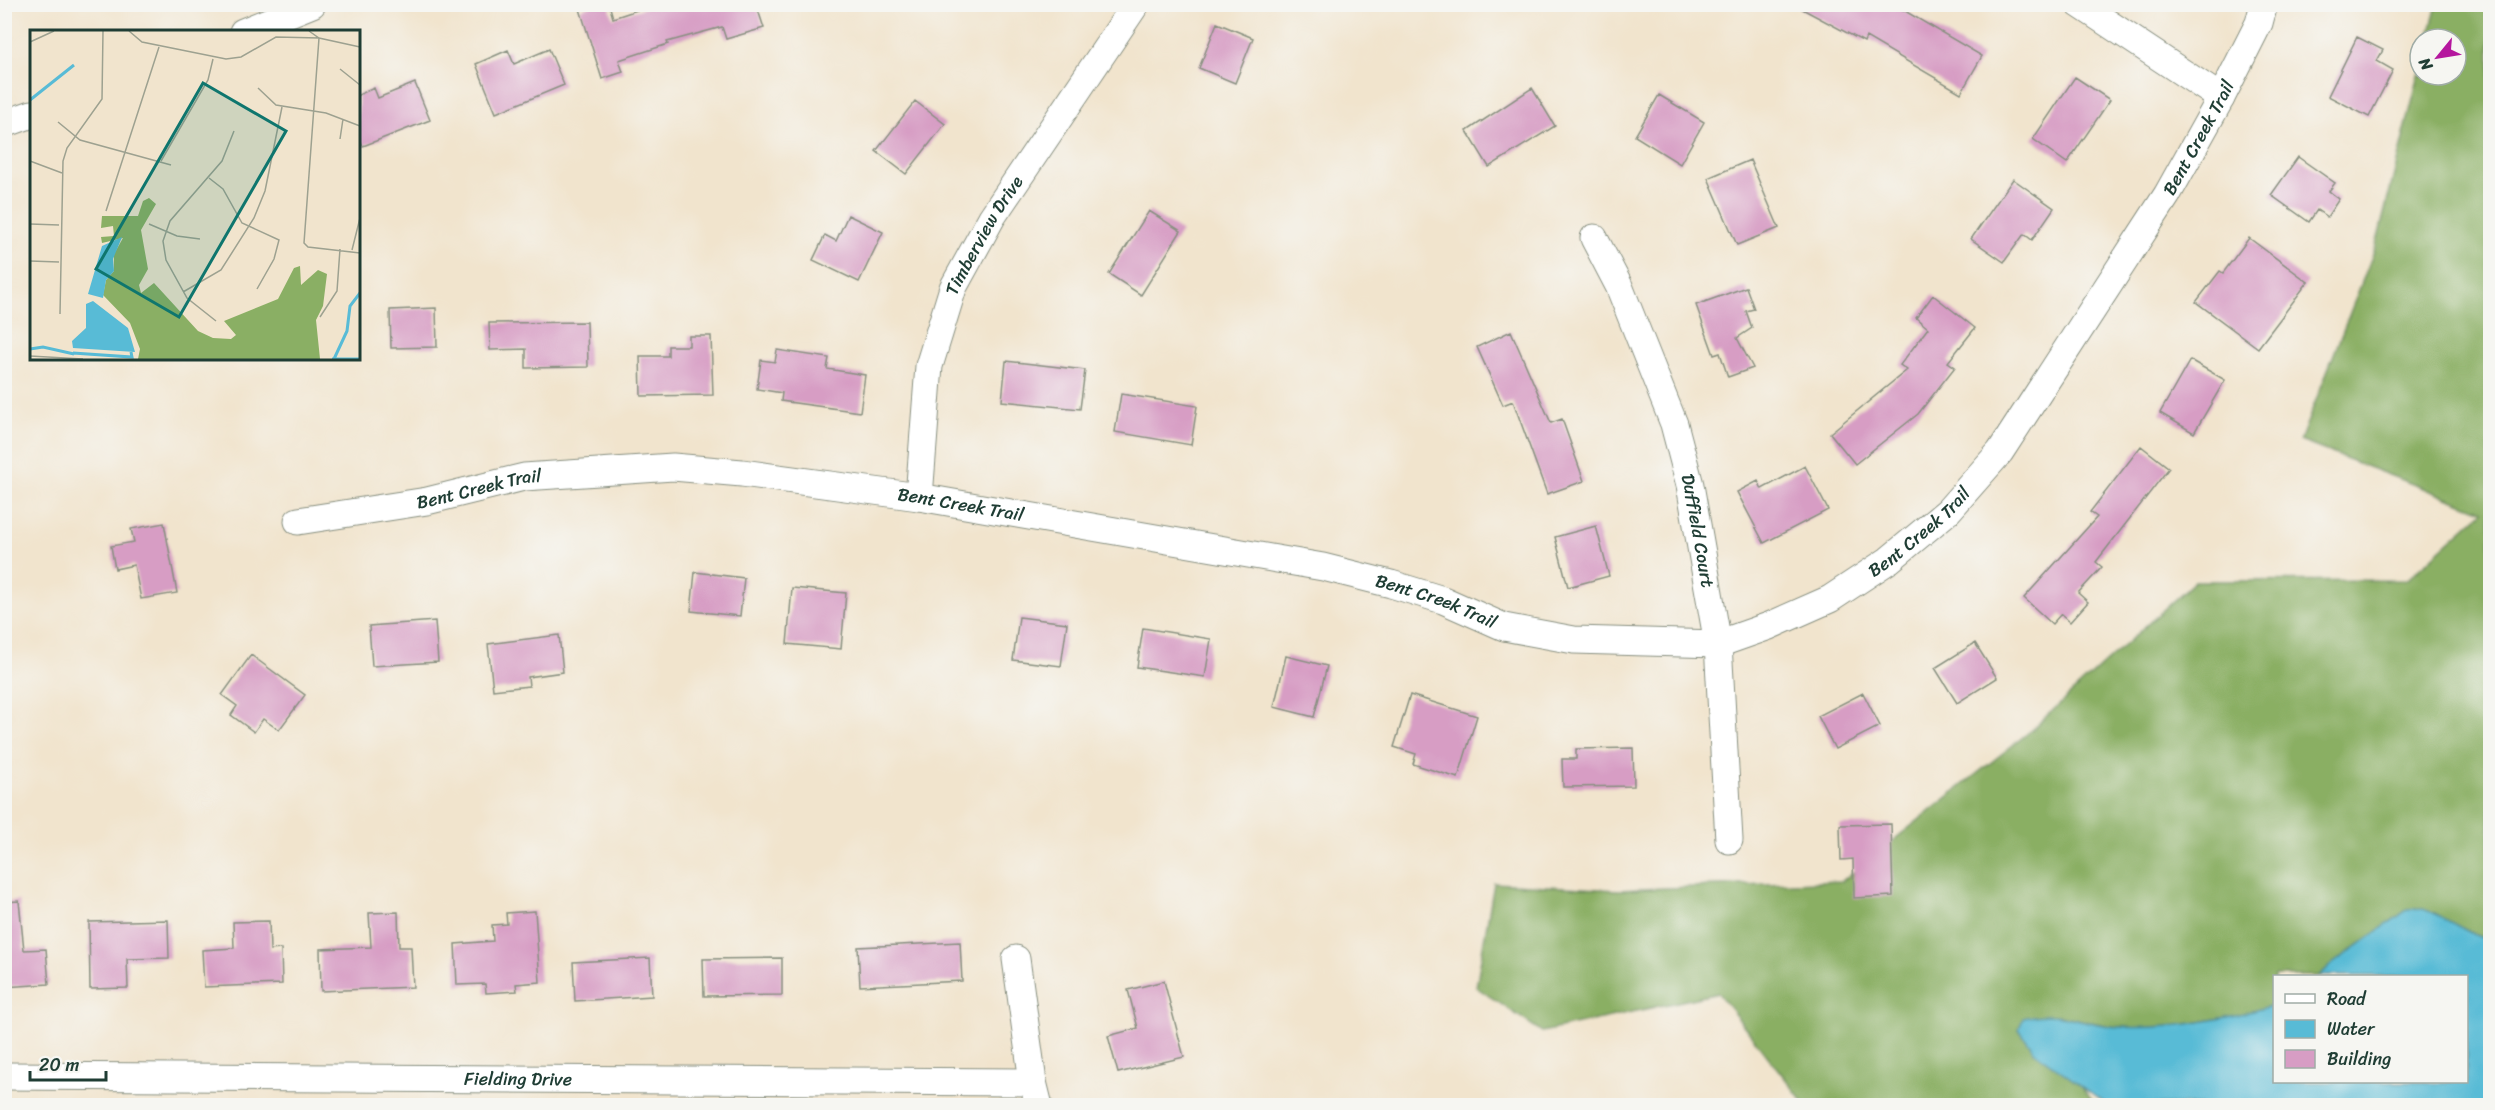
<svg xmlns="http://www.w3.org/2000/svg" width="2495" height="1110" viewBox="0 0 2495 1110" font-family="Sriracha,sans-serif">
<rect width="100%" height="100%" fill="#f6f6f2"/>
<filter id="ink" filterUnits="userSpaceOnUse"><feTurbulence type="fractalNoise" baseFrequency=".0167" numOctaves="2"/><feDisplacementMap in="SourceGraphic" scale="12" xChannelSelector="R" yChannelSelector="G"/><feConvolveMatrix kernelMatrix="1 2 1 2 8 2 1 2 1" color-interpolation-filters="sRGB"/></filter>
<filter id="wash" filterUnits="userSpaceOnUse"><feTurbulence type="fractalNoise" baseFrequency=".008" numOctaves="4" result="noise"/><feDisplacementMap in="SourceGraphic" scale="24" xChannelSelector="R" yChannelSelector="G"/><feGaussianBlur stdDeviation="1.35" result="paint"/><feColorMatrix in="noise" values="0 0 0 0 0 0 0 0 0 0 0 0 0 0 0 0 0 1.4 0 .05"/><feComposite in="paint" operator="in"/></filter>
<g filter="url(#wash)">
<rect width="100%" height="100%" fill="#f1e4cd"/>
<!-- forest -->
<path fill="#8aaf64" stroke="#54764c" stroke-width="1.5" d="M 2437,5 L 2490,5 L 2490,941 L 2447,922 L 2434,913 L 2407,910 L 2331,965 L 2319,976 L 2274,976 L 2274,1005 L 2241,1015 L 2157,1029 L 2115,1027 L 2057,1015 L 2019,1029 L 2035,1052 L 2082,1086 L 2097,1106 L 1806,1105 L 1718,993 L 1542,1032 L 1476,987 L 1494,883 L 1618,890 L 1842,881 L 2028,733 L 2195,581 L 2407,580 L 2483,511 L 2300,441 L 2376,246 L 2420,71 L 2420,75 L 2456,75 L 2456,39 L 2428,39 Z"/>
<!-- water -->
<path fill="#58bbd6" stroke="#3c7c85" stroke-width="1.5" d="M 2423,909 C 2446,917 2466,933 2490,941 L 2490,1105 L 2108,1105 L 2035,1052 L 2019,1029 L 2023,1018 C 2060,1008 2084,1025 2119,1027 C 2172,1030 2223,1020 2274,1005 L 2274,1082 L 2466,1082 L 2466,976 L 2319,976 L 2331,965 L 2407,910 Z"/>
<g id="blocks">
<!-- building -->
<path fill="#d79dc4" d="M 595,4 L 609,4 L 613,18 L 655,4 L 756,4 L 764,28 L 726,39 L 722,27 L 667,42 L 668,44 L 619,60 L 623,72 L 602,79 L 580,9 Z
M 1793,4 L 1893,4 L 1982,56 L 1961,93 L 1866,37 L 1864,42 Z
M 1217,23 L 1253,38 L 1235,83 L 1199,68 Z
M 2357,37 L 2383,50 L 2377,61 L 2393,70 L 2369,117 L 2328,96 Z
M 549,49 L 564,85 L 496,113 L 476,64 L 508,50 L 514,64 Z
M 2075,77 L 2110,100 L 2067,163 L 2033,139 Z
M 415,83 L 430,120 L 363,146 L 358,135 L 358,95 L 374,88 L 378,98 Z
M 1532,88 L 1555,126 L 1489,167 L 1467,131 Z
M 1659,95 L 1704,122 L 1680,164 L 1635,136 Z
M 915,101 L 945,124 L 906,174 L 876,151 Z
M 2298,157 L 2335,183 L 2329,191 L 2339,199 L 2327,217 L 2317,210 L 2309,222 L 2271,195 Z
M 1750,160 L 1779,228 L 1737,245 L 1708,178 Z
M 2013,179 L 2054,208 L 2032,240 L 2024,234 L 2004,262 L 1971,239 Z
M 1149,211 L 1181,231 L 1141,295 L 1109,274 Z
M 848,215 L 883,232 L 859,282 L 813,260 L 825,235 L 836,241 Z
M 2249,238 L 2308,282 L 2258,348 L 2196,302 L 2220,271 L 2223,273 Z
M 1746,287 L 1754,309 L 1746,311 L 1752,328 L 1737,338 L 1753,368 L 1728,377 L 1720,353 L 1714,355 L 1696,305 Z
M 1933,295 L 1975,328 L 1948,362 L 1955,367 L 1918,414 L 1855,464 L 1830,433 L 1907,370 L 1900,365 L 1928,328 L 1916,318 Z
M 436,308 L 437,347 L 391,348 L 390,310 Z
M 587,322 L 588,367 L 526,368 L 526,349 L 490,350 L 489,323 Z
M 1511,331 L 1551,423 L 1562,419 L 1584,481 L 1547,494 L 1513,401 L 1503,405 L 1477,347 Z
M 689,336 L 711,336 L 713,395 L 641,396 L 640,356 L 668,356 L 668,346 L 689,346 Z
M 777,350 L 829,358 L 827,369 L 865,375 L 860,412 L 781,401 L 782,393 L 757,389 L 761,360 L 775,362 Z
M 2190,360 L 2225,380 L 2194,433 L 2160,413 Z
M 1006,361 L 1085,370 L 1080,409 L 1002,401 Z
M 1121,394 L 1197,406 L 1191,445 L 1115,432 Z
M 2141,446 L 2169,468 L 2096,562 L 2102,567 L 2078,593 L 2088,602 L 2070,622 L 2061,614 L 2052,624 L 2024,598 L 2097,517 L 2090,512 Z
M 1805,466 L 1828,510 L 1764,543 L 1737,492 L 1758,481 L 1762,489 Z
M 164,523 L 177,593 L 141,599 L 134,565 L 115,569 L 111,546 L 134,542 L 131,529 Z
M 1596,526 L 1609,576 L 1568,587 L 1555,537 Z
M 695,572 L 744,578 L 740,616 L 691,611 Z
M 792,588 L 846,593 L 841,649 L 787,644 Z
M 1019,617 L 1067,623 L 1061,666 L 1013,660 Z
M 435,621 L 438,662 L 372,666 L 369,626 Z
M 1143,628 L 1211,639 L 1205,677 L 1137,667 Z
M 559,635 L 563,672 L 528,677 L 529,686 L 493,690 L 488,644 Z
M 1975,643 L 1997,678 L 1957,703 L 1935,668 Z
M 251,655 L 305,695 L 279,730 L 263,719 L 254,732 L 231,715 L 237,706 L 222,695 Z
M 1286,656 L 1327,666 L 1314,717 L 1274,707 Z
M 1863,693 L 1880,726 L 1835,749 L 1818,716 Z
M 1410,695 L 1477,716 L 1458,778 L 1413,764 L 1416,754 L 1394,747 Z
M 1633,748 L 1634,786 L 1563,787 L 1562,759 L 1576,759 L 1576,749 Z
M 1891,824 L 1893,896 L 1854,898 L 1853,859 L 1841,860 L 1840,825 Z
M 19,901 L 24,950 L 46,949 L 49,984 L 4,987 L 4,902 Z
M 535,911 L 540,982 L 516,984 L 517,991 L 486,993 L 485,984 L 457,985 L 455,944 L 493,941 L 492,925 L 507,924 L 506,913 Z
M 398,912 L 399,947 L 411,947 L 413,987 L 321,991 L 320,949 L 371,947 L 369,913 Z
M 168,920 L 169,958 L 127,959 L 128,988 L 90,989 L 89,922 Z
M 269,921 L 270,950 L 281,949 L 282,984 L 204,987 L 202,950 L 234,948 L 233,922 Z
M 960,942 L 962,981 L 860,986 L 858,947 Z
M 650,958 L 652,996 L 575,1001 L 573,962 Z
M 782,958 L 782,995 L 704,996 L 703,959 Z
M 1164,981 L 1184,1057 L 1118,1073 L 1108,1036 L 1138,1028 L 1128,990 Z"/>
</g>
</g>
<g filter="url(#ink)">
<use href="#blocks" fill-opacity="0" stroke="#889080" stroke-width="1.5"/>
<g fill="none" stroke-linecap="round" stroke-linejoin="round">
<defs>
<g id="street">
<path d="M 2079,4 L 2221,98"/>
<path d="M 243,32 L 312,4"/>
<path d="M 4,124 L 32,114"/>
<path id="s1" d="M 1594,238 L 1619,286 L 1674,424 L 1690,485 L 1718,644 L 1729,840"/>
<path id="s2" d="M 919,497 L 929,366 L 953,288 L 992,217 L 1136,4"/>
<path id="s3" d="M 298,521 L 427,501 L 524,477 L 673,467 L 742,473 L 919,497 L 1323,567 L 1391,584 L 1443,600 L 1504,627 L 1574,640 L 1718,644 L 1769,626 L 1830,599 L 1889,560 L 1948,511 L 2000,452 L 2167,195 L 2221,98 L 2259,23 L 2264,4"/>
<path d="M 1016,959 L 1033,1082 L 1039,1106"/>
<path id="s4" d="M 4,1076 L 1033,1082"/>
</g>
</defs>
<!-- street casing -->
<use href="#street" stroke="#889080" stroke-width="29"/>
<!-- street -->
<use href="#street" stroke="#fff" stroke-width="27"/>
</g>
</g>
<g text-anchor="middle" dominant-baseline="central" stroke-width="4.5" stroke-linejoin="round" paint-order="stroke">
<!-- street labels -->
<g font-size="18" fill="#1f3d34" stroke="#f6f6f2">
<text stroke="none"><textPath href="#s3" startOffset="2163">Bent Creek Trail</textPath></text>
<text stroke="none"><textPath href="#s2" startOffset="274">Timberview Drive</textPath></text>
<text stroke="none"><textPath href="#s3" startOffset="184">Bent Creek Trail</textPath></text>
<text stroke="none"><textPath href="#s3" startOffset="670">Bent Creek Trail</textPath></text>
<text stroke="none"><textPath href="#s1" startOffset="312">Duffield Court</textPath></text>
<text stroke="none"><textPath href="#s3" startOffset="1677">Bent Creek Trail</textPath></text>
<text stroke="none"><textPath href="#s3" startOffset="1156">Bent Creek Trail</textPath></text>
<text stroke="none"><textPath href="#s4" startOffset="514">Fielding Drive</textPath></text>
</g>
</g>
<!-- overview -->
<g transform="translate(30 30)">
<rect width="330" height="330" fill="#f1e4cd"/>
<path d="M 119,168 L 126,174 L 111,200 L 118,239 L 109,255 L 111,263 L 124,253 L 168,301 L 183,308 L 201,309 L 206,305 L 194,291 L 248,269 L 264,238 L 270,236 L 271,255 L 288,240 L 297,244 L 293,276 L 286,290 L 290,329 L 108,329 L 110,319 L 100,293 L 73,265 L 76,250 L 84,241 L 84,224 L 93,208 L 72,213 L 71,207 L 84,206 L 83,196 L 71,198 L 72,186 L 108,186 L 113,171 Z" fill="#8aaf64"/>
<path d="M 92,207 L 83,229 L 84,241 L 76,250 L 73,268 L 58,264 L 72,216 ZM 63,271 L 98,298 L 105,322 L 43,318 L 42,311 L 56,298 L 56,274 Z" fill="#58bbd6"/>
<path fill="none" stroke="#58bbd6" stroke-width="3" d="M 0,70 L 44,35M 0,319 L 13,317 L 44,324M 43,323 L 102,327 L 101,322M 302,329 L 330,329M 304,329 L 317,301 L 320,276 L 330,263"/>
<path fill="none" stroke="#9da190" stroke-width="1.5" d="M 99,1 L 112,12 L 196,29 L 211,27 L 246,7 L 289,8 L 274,213 L 278,217 L 330,223M 279,1 L 289,8 L 330,17M 0,12 L 24,1M 310,39 L 330,55M 228,58 L 246,75 L 296,83 L 330,96M 28,92 L 50,110 L 141,135M 310,109 L 313,89M 0,131 L 32,143M 131,131 L 178,50 L 183,29M 179,148 L 193,159 L 212,193 L 249,210 L 244,229 L 227,259M 76,181 L 129,17M 0,194 L 29,195M 119,194 L 147,206 L 170,209M 322,220 L 330,188M 0,231 L 29,232M 153,262 L 191,240 L 224,188 L 235,161 L 252,77M 30,284 L 33,131 L 37,118 L 72,69 L 73,1M 290,287 L 307,261 L 310,219M 186,291 L 157,268 L 136,230 L 133,211 L 140,191 L 192,131 L 204,101M 0,326 L 53,329"/>
<path fill="#0f766e" fill-opacity="0.15" stroke="#0f766e" stroke-width="3" d="M 173,53 L 256,101 L 149,287 L 66,239 Z"/>
<rect width="330" height="330" fill="none" stroke="#1f3d34" stroke-width="3"/>
</g>
<!-- margin -->
<rect width="2495" height="1110" fill="none" stroke="#f6f6f2" stroke-width="24"/>
<!-- legend -->
<rect x="2273" y="975" width="195" height="108" fill="#f6f6f2" stroke="#a0aca6" stroke-width="1.5"/>
<rect x="2285" y="994" width="30" height="9" fill="#ffffff" stroke="#a0aca6" stroke-width="1.5"/>
<text x="2327" y="1005" font-size="18" fill="#1f3d34">Road</text>
<rect x="2285" y="1020" width="30" height="18" fill="#58bbd6" stroke="#a0aca6" stroke-width="1.5"/>
<text x="2327" y="1035" font-size="18" fill="#1f3d34">Water</text>
<rect x="2285" y="1050" width="30" height="18" fill="#d79dc4" stroke="#a0aca6" stroke-width="1.5"/>
<text x="2327" y="1065" font-size="18" fill="#1f3d34">Building</text>
<!-- north arrow -->
<g transform="translate(2438 57) rotate(240)"><circle r="28" fill="#f6f6f2" stroke="#a0aca6" stroke-width="1.5"/>
<path d="M0-4.5L10 22L0 15L-10 22Z" fill="#b5179e"/>
<text y="-9" font-size="16" font-weight="bold" text-anchor="middle" fill="#1f3d34">N</text>
</g>
<!-- scale -->
<path d="M30 1071v9h76v-9" fill="none" stroke="#1f3d34" stroke-width="3"/>
<text x="39" y="1071" font-size="18" fill="#1f3d34" stroke="#f6f6f2" stroke-width="4.5" paint-order="stroke">20 m</text>
</svg>
